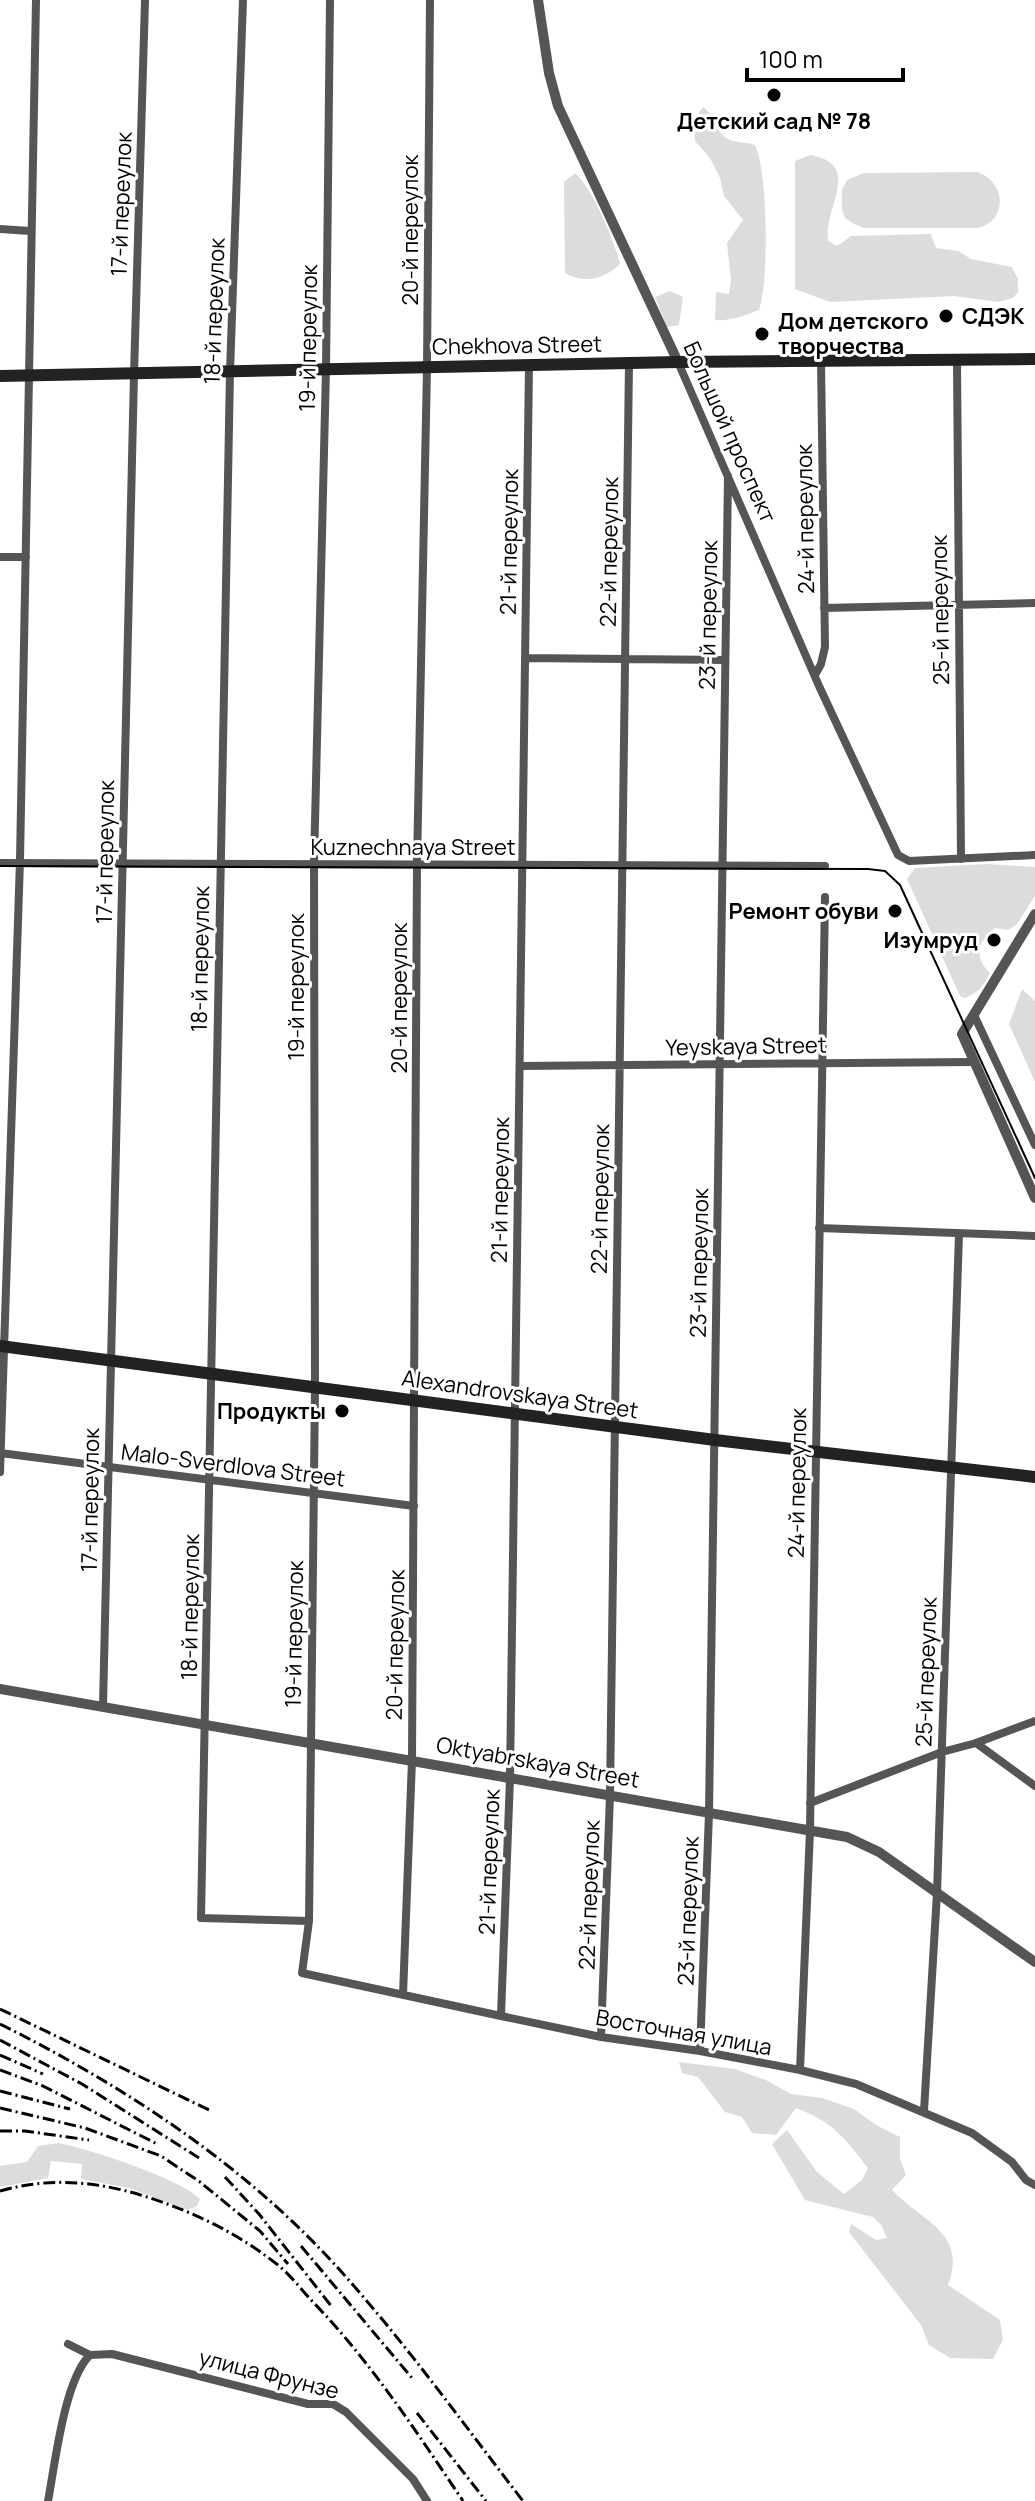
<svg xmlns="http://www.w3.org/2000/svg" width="1035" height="2501" viewBox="0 0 1035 2501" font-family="Manrope,sans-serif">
<rect width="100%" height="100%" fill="#fff"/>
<!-- green -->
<path fill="#dcdcdc" d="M 703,107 C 716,116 714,131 728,139 C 735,143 746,142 755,145 C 768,172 769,282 759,310 C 744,316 731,321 715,320 L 716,292 L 729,294 L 731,280 L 727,243 L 743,220 L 724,196 L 720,178 L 710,158 L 695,141 L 693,121 Z
M 810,155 C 864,164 823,208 828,241 L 837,246 L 851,236 L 931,234 L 936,248 L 958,251 L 971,259 L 1012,267 L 1018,279 L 1018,292 L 1013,298 L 998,302 L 954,296 L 830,302 L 795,289 L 795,161 Z
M 977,172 C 1006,181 1009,221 977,228 L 864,228 L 854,224 L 845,218 L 842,210 L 842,190 L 847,180 L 864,173 Z
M 575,173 C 593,189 614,240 620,264 C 605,279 583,284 565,273 L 564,182 Z
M 670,291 L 683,297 L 679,325 L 667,327 L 655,297 Z
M 986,864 L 1035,867 L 1035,896 L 1017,924 L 1008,930 L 995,928 C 977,941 974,958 990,973 C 984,985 977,994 965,998 L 960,996 L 907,879 L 915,868 Z
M 1022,989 L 1035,1001 L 1035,1082 L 1009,1024 Z
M 679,2062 L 735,2069 L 768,2081 L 791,2094 L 822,2098 L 854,2109 L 876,2125 L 900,2137 L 900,2159 L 906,2175 L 892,2190 C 922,2222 968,2232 948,2285 L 1000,2320 L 1003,2340 L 993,2359 L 950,2358 L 929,2345 L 921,2325 L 849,2232 L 851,2224 L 876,2240 L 887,2238 L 881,2225 L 873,2217 L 805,2200 L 772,2144 L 787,2130 L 817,2172 L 844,2194 L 862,2180 L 868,2168 C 843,2136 834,2123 796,2108 L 776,2135 L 752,2133 L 742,2117 L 725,2112 L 698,2077 L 682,2073 Z
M 59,2143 C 89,2149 181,2179 200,2199 L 197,2206 L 188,2210 L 129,2188 L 81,2179 L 82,2164 L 51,2161 L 48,2178 L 0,2187 L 0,2166 L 27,2162 L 38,2146 Z"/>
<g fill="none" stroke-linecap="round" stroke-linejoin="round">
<!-- minor -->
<path stroke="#555" stroke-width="8" d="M 243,0 L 230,372 L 201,1918 L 309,1921
M 330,0 L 326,369 L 314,864 L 315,1387 L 309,1921 L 302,1973 L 501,2016 L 601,2037 L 700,2051 L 800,2070 L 856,2084 L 972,2133 L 1012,2162 L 1026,2180 L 1035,2185
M 0,229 L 30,231
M 957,360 L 961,859
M 678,362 L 819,686 L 898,855 L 909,861 L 1035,855
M 0,557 L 26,557
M 824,608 L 1035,603
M 525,658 L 725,660
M 815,675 L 821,664 L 825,647 L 821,361
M 0,863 L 825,866
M 974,1015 L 1035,1145
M 520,1066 L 973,1062
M 819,1228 L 1035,1236
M 0,1453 L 414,1506
M 0,1472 L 20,860 L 36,0
M 103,1706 L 134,374 L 145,0
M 976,1743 L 1035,1786
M 810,1803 L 942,1752 L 976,1743 L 1035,1721
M 403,1995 L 412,1760 L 417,864 L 427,367 L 430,0
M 501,2016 L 510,1778 L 529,365
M 601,2037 L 610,1795 L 629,363
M 700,2051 L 709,1813 L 728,476
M 800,2070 L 810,1830 L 825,897
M 924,2111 L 937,1893 L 959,1234
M 68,2344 L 90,2355 L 112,2354 L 308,2404 L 333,2404 L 346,2412 L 413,2479 L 427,2501
M 48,2501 C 55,2465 64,2380 90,2355"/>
<!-- tertiary -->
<path stroke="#555" stroke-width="10" d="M 538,0 L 549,73 L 558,106 L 678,362
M 1035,914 L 962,1034 L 1035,1198
M 0,1689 L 847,1837 L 879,1852 L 1035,1962"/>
<!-- secondary -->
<path stroke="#222" stroke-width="12" d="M 0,376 L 678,362 L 1035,359
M 0,1346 L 715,1440 L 1035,1477"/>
<!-- tram -->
<path stroke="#000" stroke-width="2" d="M 0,866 L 868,869 L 885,871 L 900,885 L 1035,1178"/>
<!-- rail -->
<path stroke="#000" stroke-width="3" stroke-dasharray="12 4 2 4" stroke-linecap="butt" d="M 0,2009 L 209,2110
M 0,2024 C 128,2088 251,2169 346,2277 C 409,2348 465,2426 523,2501
M 0,2040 L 82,2084 L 199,2158
M 0,2055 L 43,2074
M 0,2070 L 43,2086 L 159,2145
M 0,2091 L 70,2109
M 0,2108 L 85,2128 L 161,2156 L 200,2182 L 260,2231 L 288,2264
M 0,2131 L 25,2131 L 89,2140
M 225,2177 L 259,2214 L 332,2307
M 0,2191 C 50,2177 95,2181 144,2196 C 191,2211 234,2231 274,2262 C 288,2272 300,2288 312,2301 C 371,2362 416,2431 463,2501
M 301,2246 L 412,2378
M 417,2413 L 486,2501"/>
</g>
<!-- markers -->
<g fill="#000" stroke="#fff" stroke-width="3">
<circle cx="774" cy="95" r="8"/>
<circle cx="946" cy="316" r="8"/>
<circle cx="762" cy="334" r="8"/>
<circle cx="895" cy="911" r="8"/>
<circle cx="994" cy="940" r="8"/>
<circle cx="342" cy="1411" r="8"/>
</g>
<g text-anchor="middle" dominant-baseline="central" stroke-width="6" stroke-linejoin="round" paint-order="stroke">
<!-- poi labels -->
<g font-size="22" font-weight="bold" fill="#000" stroke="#fff" text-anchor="end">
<text x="774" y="121" text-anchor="middle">Детский сад № 78</text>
<text x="962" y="316" text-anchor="start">СДЭК</text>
<text x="778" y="321" text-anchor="start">Дом детского<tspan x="778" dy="25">творчества</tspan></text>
<text x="879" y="911">Ремонт обуви</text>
<text x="978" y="940">Изумруд</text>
<text x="326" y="1411">Продукты</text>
</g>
<!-- street labels -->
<g font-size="22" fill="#000" stroke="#fff">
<text transform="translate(121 204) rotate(-88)">17-й переулок</text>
<text transform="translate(410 230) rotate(-90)">20-й переулок</text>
<text transform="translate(214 311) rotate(-88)">18-й переулок</text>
<text transform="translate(308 338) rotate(-89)">19-й переулок</text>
<text transform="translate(517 345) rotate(-1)">Chekhova Street</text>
<text transform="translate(730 432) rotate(66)">Большой проспект</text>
<text transform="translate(805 519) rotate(-91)">24-й переулок</text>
<text transform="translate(509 542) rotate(-89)">21-й переулок</text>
<text transform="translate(609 552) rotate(-89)">22-й переулок</text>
<text transform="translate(940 610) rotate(-91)">25-й переулок</text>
<text transform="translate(708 615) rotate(-89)">23-й переулок</text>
<text x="413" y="847">Kuznechnaya Street</text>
<text transform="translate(105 852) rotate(-89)">17-й переулок</text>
<text transform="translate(200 959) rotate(-89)">18-й переулок</text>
<text transform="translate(296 987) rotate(-90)">19-й переулок</text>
<text transform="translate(399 998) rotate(-90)">20-й переулок</text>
<text transform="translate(746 1046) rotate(-1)">Yeyskaya Street</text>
<text transform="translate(500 1190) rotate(-89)">21-й переулок</text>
<text transform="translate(600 1199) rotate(-89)">22-й переулок</text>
<text transform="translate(699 1263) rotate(-89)">23-й переулок</text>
<text transform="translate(520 1394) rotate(8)">Alexandrovskaya Street</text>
<text transform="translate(233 1465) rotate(7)">Malo-Sverdlova Street</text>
<text transform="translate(797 1483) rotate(-89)">24-й переулок</text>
<text transform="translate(90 1500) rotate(-89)">17-й переулок</text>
<text transform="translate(190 1607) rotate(-89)">18-й переулок</text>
<text transform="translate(294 1634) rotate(-89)">19-й переулок</text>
<text transform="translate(395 1645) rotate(-89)">20-й переулок</text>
<text transform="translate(926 1672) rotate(-88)">25-й переулок</text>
<text transform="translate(538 1762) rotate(10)">Oktyabrskaya Street</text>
<text transform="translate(489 1862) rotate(-88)">21-й переулок</text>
<text transform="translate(589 1895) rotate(-88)">22-й переулок</text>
<text transform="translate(688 1911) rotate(-88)">23-й переулок</text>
<text transform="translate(684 2032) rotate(10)">Восточная улица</text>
<text transform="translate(269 2374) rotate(14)">улица Фрунзе</text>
</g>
</g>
<!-- scale -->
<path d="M747 68v12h156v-12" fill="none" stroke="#000000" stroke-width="4"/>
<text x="759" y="68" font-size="24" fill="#000000" stroke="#ffffff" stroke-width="6" paint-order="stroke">100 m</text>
</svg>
